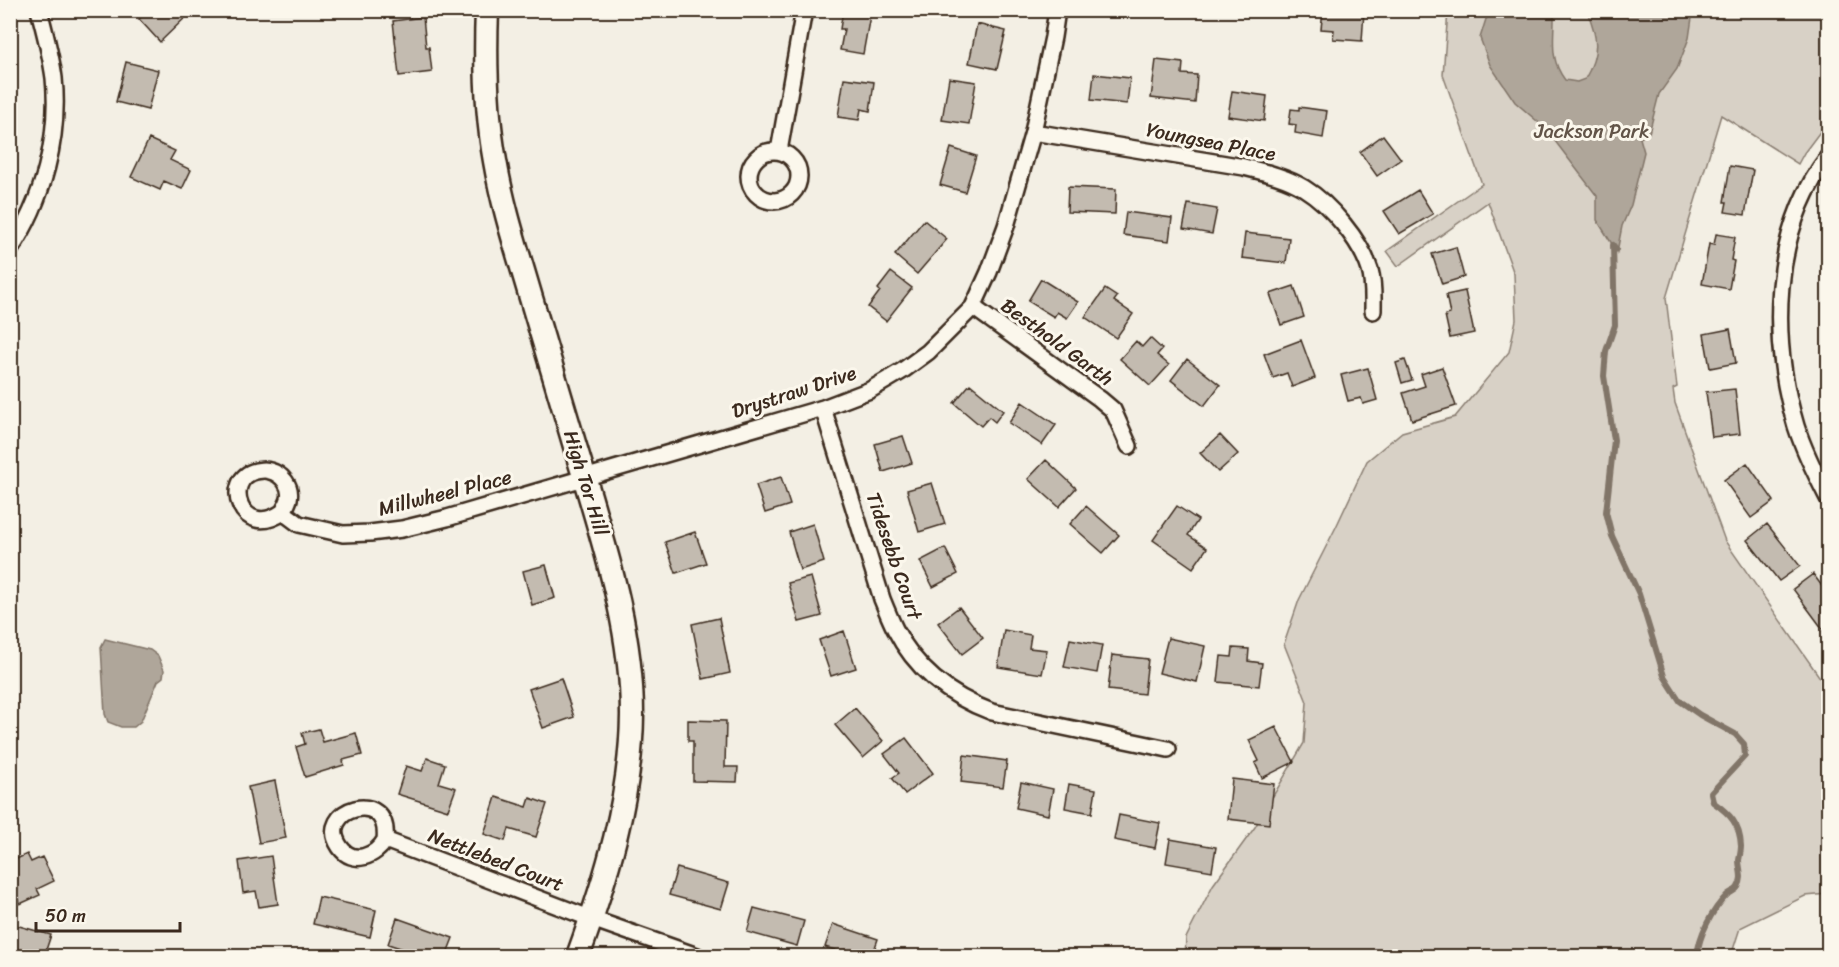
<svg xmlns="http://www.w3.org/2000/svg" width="1839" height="967" viewBox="0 0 1839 967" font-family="Sriracha,sans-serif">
<rect width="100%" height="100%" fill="#f3efe4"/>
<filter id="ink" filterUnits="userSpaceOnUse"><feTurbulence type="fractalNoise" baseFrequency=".0167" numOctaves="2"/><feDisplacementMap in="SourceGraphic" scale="12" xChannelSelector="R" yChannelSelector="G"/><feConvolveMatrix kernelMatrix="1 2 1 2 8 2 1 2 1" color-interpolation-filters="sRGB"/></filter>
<g filter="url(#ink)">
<!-- green -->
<path fill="#d8d1c6" stroke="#8a7e72" stroke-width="1.5" d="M 1448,11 L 1828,11 L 1828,121 L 1804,153 L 1798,164 L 1721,115 L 1666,298 L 1677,387 L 1673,389 L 1675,403 L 1725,541 L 1823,682 L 1828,685 L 1828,894 L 1805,896 L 1740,928 L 1731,956 L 1185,956 L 1186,938 L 1213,885 L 1255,827 L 1304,743 L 1307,702 L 1284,644 L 1299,600 L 1336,527 L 1367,461 L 1402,432 L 1455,417 L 1509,352 L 1516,320 L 1514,274 L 1488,202 L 1398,266 L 1387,251 L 1482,184 L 1443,75 Z"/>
<!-- water -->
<path fill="#afa69a" stroke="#817468" stroke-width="1.5" d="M 1493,10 L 1554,11 C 1555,36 1548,58 1565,80 L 1577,82 L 1585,79 C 1600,53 1598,37 1587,11 L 1693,11 L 1689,38 L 1677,69 L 1659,94 L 1649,133 L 1640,138 L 1644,152 L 1631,205 L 1622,226 L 1617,252 L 1597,220 L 1597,196 L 1545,128 L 1515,102 L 1490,65 L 1480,38 L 1486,19 Z
M 105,639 L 150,650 L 158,656 L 164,670 L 163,677 L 158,681 L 141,721 L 134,727 L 121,727 L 108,722 L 105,714 L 101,647 Z"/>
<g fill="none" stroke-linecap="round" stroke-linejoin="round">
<!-- stream -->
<path stroke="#817468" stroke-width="6" d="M 1616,249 L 1613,245 L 1615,325 L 1606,351 L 1604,376 L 1614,440 L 1606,512 L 1612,536 L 1639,594 L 1664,676 L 1680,701 L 1700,715 L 1735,734 L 1744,744 L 1745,756 L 1711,793 L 1713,802 C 1730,814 1740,824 1741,846 C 1741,851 1740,855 1739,860 C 1739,869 1744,878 1738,887 C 1736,891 1730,892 1727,895 C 1712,910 1699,935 1697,956"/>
</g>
<!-- building -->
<path fill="#c3bbb0" stroke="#3b2a1e" stroke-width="1.5" d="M 149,10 L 186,10 L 189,14 L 160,42 L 139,19 Z
M 843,10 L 871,10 L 863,54 L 840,50 L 844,29 L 840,29 Z
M 1323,10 L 1364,11 L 1362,41 L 1333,39 L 1334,30 L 1321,29 Z
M 423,17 L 426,47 L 429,47 L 432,72 L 399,76 L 393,21 Z
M 977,24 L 1006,31 L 997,69 L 969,63 Z
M 1156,60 L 1183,63 L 1182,74 L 1197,75 L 1195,103 L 1151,98 Z
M 126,62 L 158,70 L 148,110 L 116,102 Z
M 1094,74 L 1130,78 L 1127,104 L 1091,100 Z
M 844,78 L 874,82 L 870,111 L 861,109 L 859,120 L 838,117 Z
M 949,78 L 976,82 L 969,124 L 942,120 Z
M 1232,91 L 1267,96 L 1264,121 L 1228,116 Z
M 1299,107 L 1327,111 L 1323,138 L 1295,133 L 1296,125 L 1289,124 L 1291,109 L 1299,110 Z
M 1383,135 L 1401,159 L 1377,176 L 1360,152 Z
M 149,139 L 175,151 L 170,160 L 191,170 L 182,189 L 164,181 L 160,190 L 131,177 Z
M 951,148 L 976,156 L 965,192 L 940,185 Z
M 1730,166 L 1753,170 L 1745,215 L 1725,212 L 1727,202 L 1724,202 Z
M 1068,187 L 1116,189 L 1115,214 L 1067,212 Z
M 1418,190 L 1433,214 L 1399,234 L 1384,211 Z
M 1188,204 L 1217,209 L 1212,234 L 1183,229 Z
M 1126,212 L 1172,218 L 1169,241 L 1123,235 Z
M 924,220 L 947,239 L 917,274 L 895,255 Z
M 1245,233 L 1289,238 L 1286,263 L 1242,258 Z
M 1716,234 L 1735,237 L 1731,260 L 1734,261 L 1729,289 L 1702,284 L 1709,244 L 1714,245 Z
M 1456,247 L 1464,277 L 1442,284 L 1432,254 Z
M 891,272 L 912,288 L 886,321 L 868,307 L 880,291 L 878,289 Z
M 1041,279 L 1078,302 L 1067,318 L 1057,312 L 1054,317 L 1028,301 Z
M 1294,286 L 1304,317 L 1281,325 L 1270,294 Z
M 1827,287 L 1828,287 L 1828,338 L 1826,338 Z
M 1105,289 L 1117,297 L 1114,301 L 1133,314 L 1116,338 L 1085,317 Z
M 1465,291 L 1474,333 L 1450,338 L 1445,315 L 1450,314 L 1446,295 Z
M 1730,329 L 1736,363 L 1710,368 L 1704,334 Z
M 1150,338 L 1162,349 L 1157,355 L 1169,365 L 1150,386 L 1120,359 L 1136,341 L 1142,347 Z
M 1301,340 L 1315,378 L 1292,387 L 1287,373 L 1273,378 L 1264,354 Z
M 1187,359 L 1220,385 L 1204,406 L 1171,380 Z
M 1405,360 L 1412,380 L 1402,383 L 1396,363 Z
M 1442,367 L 1456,406 L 1412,420 L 1403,393 L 1425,386 L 1421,374 Z
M 1368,368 L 1377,400 L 1363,404 L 1361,398 L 1348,401 L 1341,375 Z
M 970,384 L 1003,411 L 995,422 L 989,417 L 981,426 L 954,403 Z
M 1735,389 L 1740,434 L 1712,437 L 1706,392 Z
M 1022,402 L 1056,425 L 1042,445 L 1009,423 Z
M 1220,435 L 1238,454 L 1218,472 L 1200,453 Z
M 903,436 L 912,463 L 883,472 L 875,444 Z
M 1046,460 L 1076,488 L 1059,507 L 1028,479 Z
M 1747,463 L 1774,501 L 1751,518 L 1724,480 Z
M 781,477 L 790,505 L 765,513 L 756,485 Z
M 932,483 L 945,524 L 919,532 L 907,490 Z
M 1086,506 L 1119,535 L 1103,553 L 1070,524 Z
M 1177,506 L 1198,520 L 1188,535 L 1207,548 L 1193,568 L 1153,540 Z
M 813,524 L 824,562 L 800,570 L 789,532 Z
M 1767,524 L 1800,566 L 1779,581 L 1747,540 Z
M 695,532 L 706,563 L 676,573 L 665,542 Z
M 945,548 L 958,574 L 933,587 L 920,561 Z
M 546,565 L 555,598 L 532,605 L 523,571 Z
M 1813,574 L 1828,594 L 1828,629 L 1825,632 L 1793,589 Z
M 811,577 L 822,616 L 799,622 L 788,583 Z
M 959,607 L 983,638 L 962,654 L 938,623 Z
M 719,618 L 730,673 L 703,679 L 692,624 Z
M 1004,630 L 1031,635 L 1029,648 L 1047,650 L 1042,674 L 998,667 Z
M 844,631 L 856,668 L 831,676 L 819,640 Z
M 1168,638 L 1205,646 L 1197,682 L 1159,673 Z
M 1070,639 L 1102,645 L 1097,673 L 1064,667 Z
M 1233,648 L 1249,649 L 1248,661 L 1262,663 L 1259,686 L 1218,682 L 1221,656 L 1232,657 Z
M 1112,655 L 1148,659 L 1144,694 L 1108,690 Z
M 561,678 L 574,717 L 543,728 L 529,689 Z
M 855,708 L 883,741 L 863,758 L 835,725 Z
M 688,720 L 726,721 L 725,767 L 738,767 L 737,782 L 693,781 L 693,741 L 688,741 Z
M 1276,727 L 1294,762 L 1262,778 L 1255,763 L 1259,761 L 1249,740 Z
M 319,729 L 323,742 L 356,733 L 362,755 L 343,760 L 344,765 L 305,777 L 296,747 L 305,744 L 302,733 Z
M 906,738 L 933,773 L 905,794 L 892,778 L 899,773 L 884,754 Z
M 964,755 L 1007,761 L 1003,787 L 961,782 Z
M 427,758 L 445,764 L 439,783 L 456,788 L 448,810 L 397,794 L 406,766 L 422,771 Z
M 1232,779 L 1274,784 L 1269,824 L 1228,819 Z
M 275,781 L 286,838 L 259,843 L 248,787 Z
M 1021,782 L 1053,789 L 1048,815 L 1016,808 Z
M 1069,784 L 1096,789 L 1092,813 L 1065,808 Z
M 496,797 L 527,807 L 530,798 L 547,804 L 536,837 L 509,829 L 505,841 L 484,834 Z
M 1119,815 L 1160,823 L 1155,848 L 1114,840 Z
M 1170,839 L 1216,847 L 1212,871 L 1166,863 Z
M 27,854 L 31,862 L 42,857 L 54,881 L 37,889 L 40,895 L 20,904 L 10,884 L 10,862 Z
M 271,856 L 278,904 L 259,907 L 256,891 L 243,893 L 239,861 Z
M 677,868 L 729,883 L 721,909 L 669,895 Z
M 319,897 L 376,910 L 370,937 L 313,924 Z
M 754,908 L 804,921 L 797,946 L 747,932 Z
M 397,918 L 453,938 L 446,956 L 425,956 L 388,944 Z
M 12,924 L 51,935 L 44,956 L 10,956 L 10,929 Z
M 833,924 L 878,939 L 872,956 L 854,956 L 825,947 Z"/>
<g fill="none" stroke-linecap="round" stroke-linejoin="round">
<defs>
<path id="street" d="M 1033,132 L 1244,167 C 1264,172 1286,177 1304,188 C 1330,204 1361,241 1370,270 C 1374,284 1373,296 1373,311
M 779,151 L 804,10
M749 176a25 25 0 1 1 50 0a25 25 0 1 1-50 0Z
M 1828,157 C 1771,232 1770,339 1796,426 C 1804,451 1816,475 1828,498
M 10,250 C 43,201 60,137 54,78 C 51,55 45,33 39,10
M 973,307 L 1100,399 L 1113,410 L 1129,446
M 823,408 L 882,599 C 886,609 890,619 895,629 C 916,670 949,696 992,712 L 1168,749
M 283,512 C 285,508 288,503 289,499 C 292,486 282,474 270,471 C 265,469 262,470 256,471 C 221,479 241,541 283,512 L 299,524 L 343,534 L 370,533 L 402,529 L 447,518 L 823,408 L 870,390 L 902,371 L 928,352 L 973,307 L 989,272 L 1006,226 L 1033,132 L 1053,37 L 1057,10
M 385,840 C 391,786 314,809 340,847 C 353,866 376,856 385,840 L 592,919 L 697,956"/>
<path id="secondary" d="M 487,10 C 485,60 486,112 495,161 C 503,208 518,253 531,298 C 549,358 566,417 584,476 C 607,554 632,632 632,715 C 631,799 606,879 578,956"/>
</defs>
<!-- street casing -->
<use href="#street" stroke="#3b2a1e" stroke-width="20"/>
<!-- secondary casing -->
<use href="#secondary" stroke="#3b2a1e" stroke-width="27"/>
<!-- street -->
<use href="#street" stroke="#fbf7ec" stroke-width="15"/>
<!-- secondary -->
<use href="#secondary" stroke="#fbf7ec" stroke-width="22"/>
</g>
</g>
<g text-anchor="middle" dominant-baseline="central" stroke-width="6" stroke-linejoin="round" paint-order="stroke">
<!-- park labels -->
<g font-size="20" fill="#625448" stroke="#fbf7ec">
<text x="1592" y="131">Jackson Park</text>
</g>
<!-- street labels -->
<g font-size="20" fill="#3b2a1e" stroke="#fbf7ec">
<text transform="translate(1211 142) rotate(11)">Youngsea Place</text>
<text transform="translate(1057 342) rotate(36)">Besthold Garth</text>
<text transform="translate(794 392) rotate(-18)">Drystraw Drive</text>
<text transform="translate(586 483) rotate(73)">High Tor Hill</text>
<text transform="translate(445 493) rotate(-14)">Millwheel Place</text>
<text transform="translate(894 556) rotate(71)">Tidesebb Court</text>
<text transform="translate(496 860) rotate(21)">Nettlebed Court</text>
</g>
</g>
<!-- margin -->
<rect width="1839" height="967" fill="none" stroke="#fbf7ec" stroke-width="36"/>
<rect x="18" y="18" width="1803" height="931" fill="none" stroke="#3b2a1e" stroke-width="2" filter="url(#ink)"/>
<!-- scale -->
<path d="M36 922v9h144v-9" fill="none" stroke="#3b2a1e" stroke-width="3"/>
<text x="45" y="922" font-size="18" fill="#3b2a1e" stroke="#fbf7ec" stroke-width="4.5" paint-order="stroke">50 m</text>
</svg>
